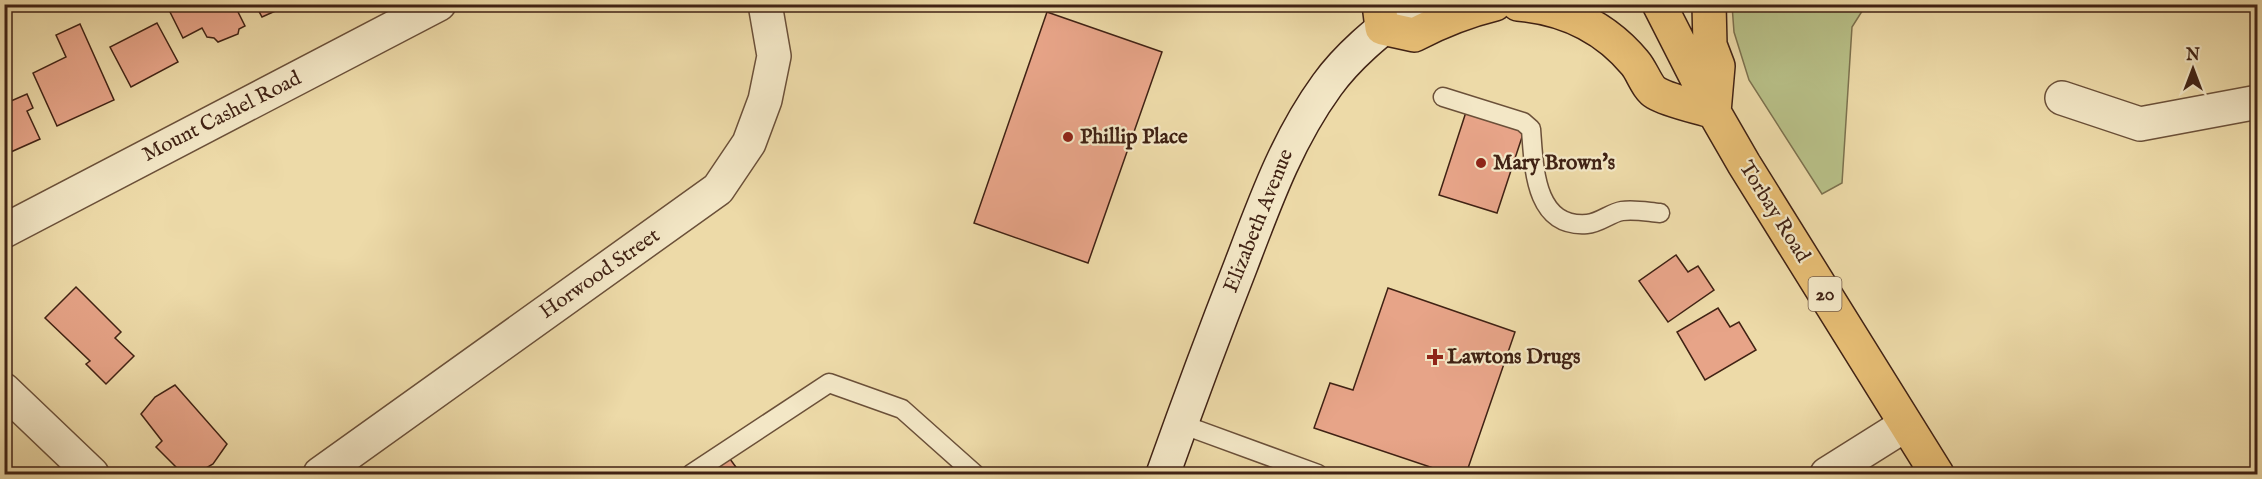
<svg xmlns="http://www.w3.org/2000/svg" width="2262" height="479" viewBox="0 0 2262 479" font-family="'IM FELL English',serif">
<rect width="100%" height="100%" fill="#eddaa8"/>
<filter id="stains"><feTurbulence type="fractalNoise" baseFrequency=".00333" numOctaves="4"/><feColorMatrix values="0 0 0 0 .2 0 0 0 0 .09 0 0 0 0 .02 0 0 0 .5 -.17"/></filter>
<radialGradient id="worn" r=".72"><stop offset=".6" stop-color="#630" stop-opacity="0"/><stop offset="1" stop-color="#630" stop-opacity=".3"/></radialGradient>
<!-- green -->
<path fill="#b8c088" stroke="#7c714e" stroke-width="1.5" d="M 1732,5 L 1866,5 L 1852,27 L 1842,183 L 1822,194 L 1749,80 L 1734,32 Z"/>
<!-- building -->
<path fill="#e7a488" stroke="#402214" stroke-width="1.5" d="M 166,4 L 234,4 L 245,26 L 239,29 L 238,34 L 218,42 L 214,38 L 207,37 L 202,28 L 183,38 Z
M 255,4 L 291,4 L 262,17 Z
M 1047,12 L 1162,52 L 1088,263 L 974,223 Z
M 157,23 L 178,62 L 131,87 L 110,47 Z
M 80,24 L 114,100 L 57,126 L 33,73 L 66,57 L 56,35 Z
M 27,94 L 33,108 L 27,111 L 40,139 L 4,155 L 4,104 Z
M 1466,112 L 1524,131 L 1497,213 L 1439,195 Z
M 1676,255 L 1688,272 L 1698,266 L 1714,290 L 1668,322 L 1639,281 Z
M 76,287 L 121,332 L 115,338 L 134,356 L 106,384 L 86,364 L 90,361 L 45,318 Z
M 1388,288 L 1515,332 L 1466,474 L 1451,474 L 1314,428 L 1330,383 L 1353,390 Z
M 1718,308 L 1730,327 L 1739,322 L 1756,350 L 1705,380 L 1677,332 Z
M 175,385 L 227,444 L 213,464 L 196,474 L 183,474 L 156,447 L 162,441 L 141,414 L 155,397 Z
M 730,459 L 741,474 L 707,474 Z"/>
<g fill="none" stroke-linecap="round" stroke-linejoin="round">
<defs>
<path id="service" d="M 1443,97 L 1523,122 L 1531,129 C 1534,167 1534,228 1587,224 C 1600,223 1610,213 1622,211 C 1634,209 1648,212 1660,213
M 1181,424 L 1318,474
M 691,474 L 829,383 L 902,409 L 975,474"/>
<path id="minor" d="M 2062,98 L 2140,124 L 2258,102
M 4,231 L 439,4
M 320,474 L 718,189 L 749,143 L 765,100 L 774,56 L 765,4
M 1827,474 L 1905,425"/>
<path id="tertiary" d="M 4,390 L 92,474"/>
<path id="secondary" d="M 1163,474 C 1188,404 1214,334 1241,265 C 1265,202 1287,140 1327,85 C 1350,53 1383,28 1413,4"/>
<path id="primary" d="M 1379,4 L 1382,28 L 1414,35 C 1441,21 1466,11 1495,4
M 1518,4 C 1565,8 1605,27 1635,63 C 1642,71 1647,88 1656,93 C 1669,101 1699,107 1714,112
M 1659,4 L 1714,112 L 1744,164 L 1937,474
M 1709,4 L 1710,45 L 1718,66 L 1714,112"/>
</defs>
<!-- service casing -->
<use href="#service" stroke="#6b5039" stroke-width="21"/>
<!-- minor casing -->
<use href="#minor" stroke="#6b5039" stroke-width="36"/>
<!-- tertiary casing -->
<use href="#tertiary" stroke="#6b5039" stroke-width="36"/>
<!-- secondary casing -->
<use href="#secondary" stroke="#402214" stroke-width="36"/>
<!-- primary casing -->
<use href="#primary" stroke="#402214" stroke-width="36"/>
<!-- service -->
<use href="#service" stroke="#f3e7c6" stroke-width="18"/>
<!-- minor -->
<use href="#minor" stroke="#f3e7c6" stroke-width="33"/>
<!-- tertiary -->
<use href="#tertiary" stroke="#f3e7c6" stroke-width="33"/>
<!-- secondary -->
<use href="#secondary" stroke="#f3e7c6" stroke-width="33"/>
<!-- primary -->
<use href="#primary" stroke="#e6bd74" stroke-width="33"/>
</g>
<!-- markers -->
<g fill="#8f2418" stroke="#f3e7c6" stroke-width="2">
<circle cx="1068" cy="137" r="6"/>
<circle cx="1481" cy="163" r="6"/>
<path d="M1432 348h6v6h6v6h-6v6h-6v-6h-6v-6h6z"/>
</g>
<g text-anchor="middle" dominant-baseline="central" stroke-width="4.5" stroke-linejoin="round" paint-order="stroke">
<!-- shield labels -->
<rect fill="#f3e7c6" stroke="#765d49" stroke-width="1.5" x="1808.5" y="277" width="33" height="34" rx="4.5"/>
<g font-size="20" font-weight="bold" fill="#402214">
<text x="1825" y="294">20</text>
</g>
<!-- street labels -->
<g font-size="21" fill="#402214" stroke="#f3e7c6">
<text transform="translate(222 117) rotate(-27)">Mount Cashel Road</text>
<text transform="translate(1774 212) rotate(58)">Torbay Road</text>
<text transform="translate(1259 221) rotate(-68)">Elizabeth Avenue</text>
<text transform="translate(600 274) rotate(-35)">Horwood Street</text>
</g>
<!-- poi labels -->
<g font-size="21" font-weight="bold" fill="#402214" stroke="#f3e7c6" text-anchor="start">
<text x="1080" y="137">Phillip Place</text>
<text x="1493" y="163">Mary Brown's</text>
<text x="1447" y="357">Lawtons Drugs</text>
</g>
</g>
<!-- margin -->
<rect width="2262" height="479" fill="none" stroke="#eddaa8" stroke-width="24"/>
<rect x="6" y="6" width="2250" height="467" fill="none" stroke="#402214" stroke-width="3"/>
<rect x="12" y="12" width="2238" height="455" fill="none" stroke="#402214" stroke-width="1.5"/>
<!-- north arrow -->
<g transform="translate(2193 69)" stroke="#f3e7c6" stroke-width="4.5" paint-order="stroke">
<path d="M0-4.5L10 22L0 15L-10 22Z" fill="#402214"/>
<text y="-9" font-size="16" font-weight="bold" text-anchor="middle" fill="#402214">N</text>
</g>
<rect width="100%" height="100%" filter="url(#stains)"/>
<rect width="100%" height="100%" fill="url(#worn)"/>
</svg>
